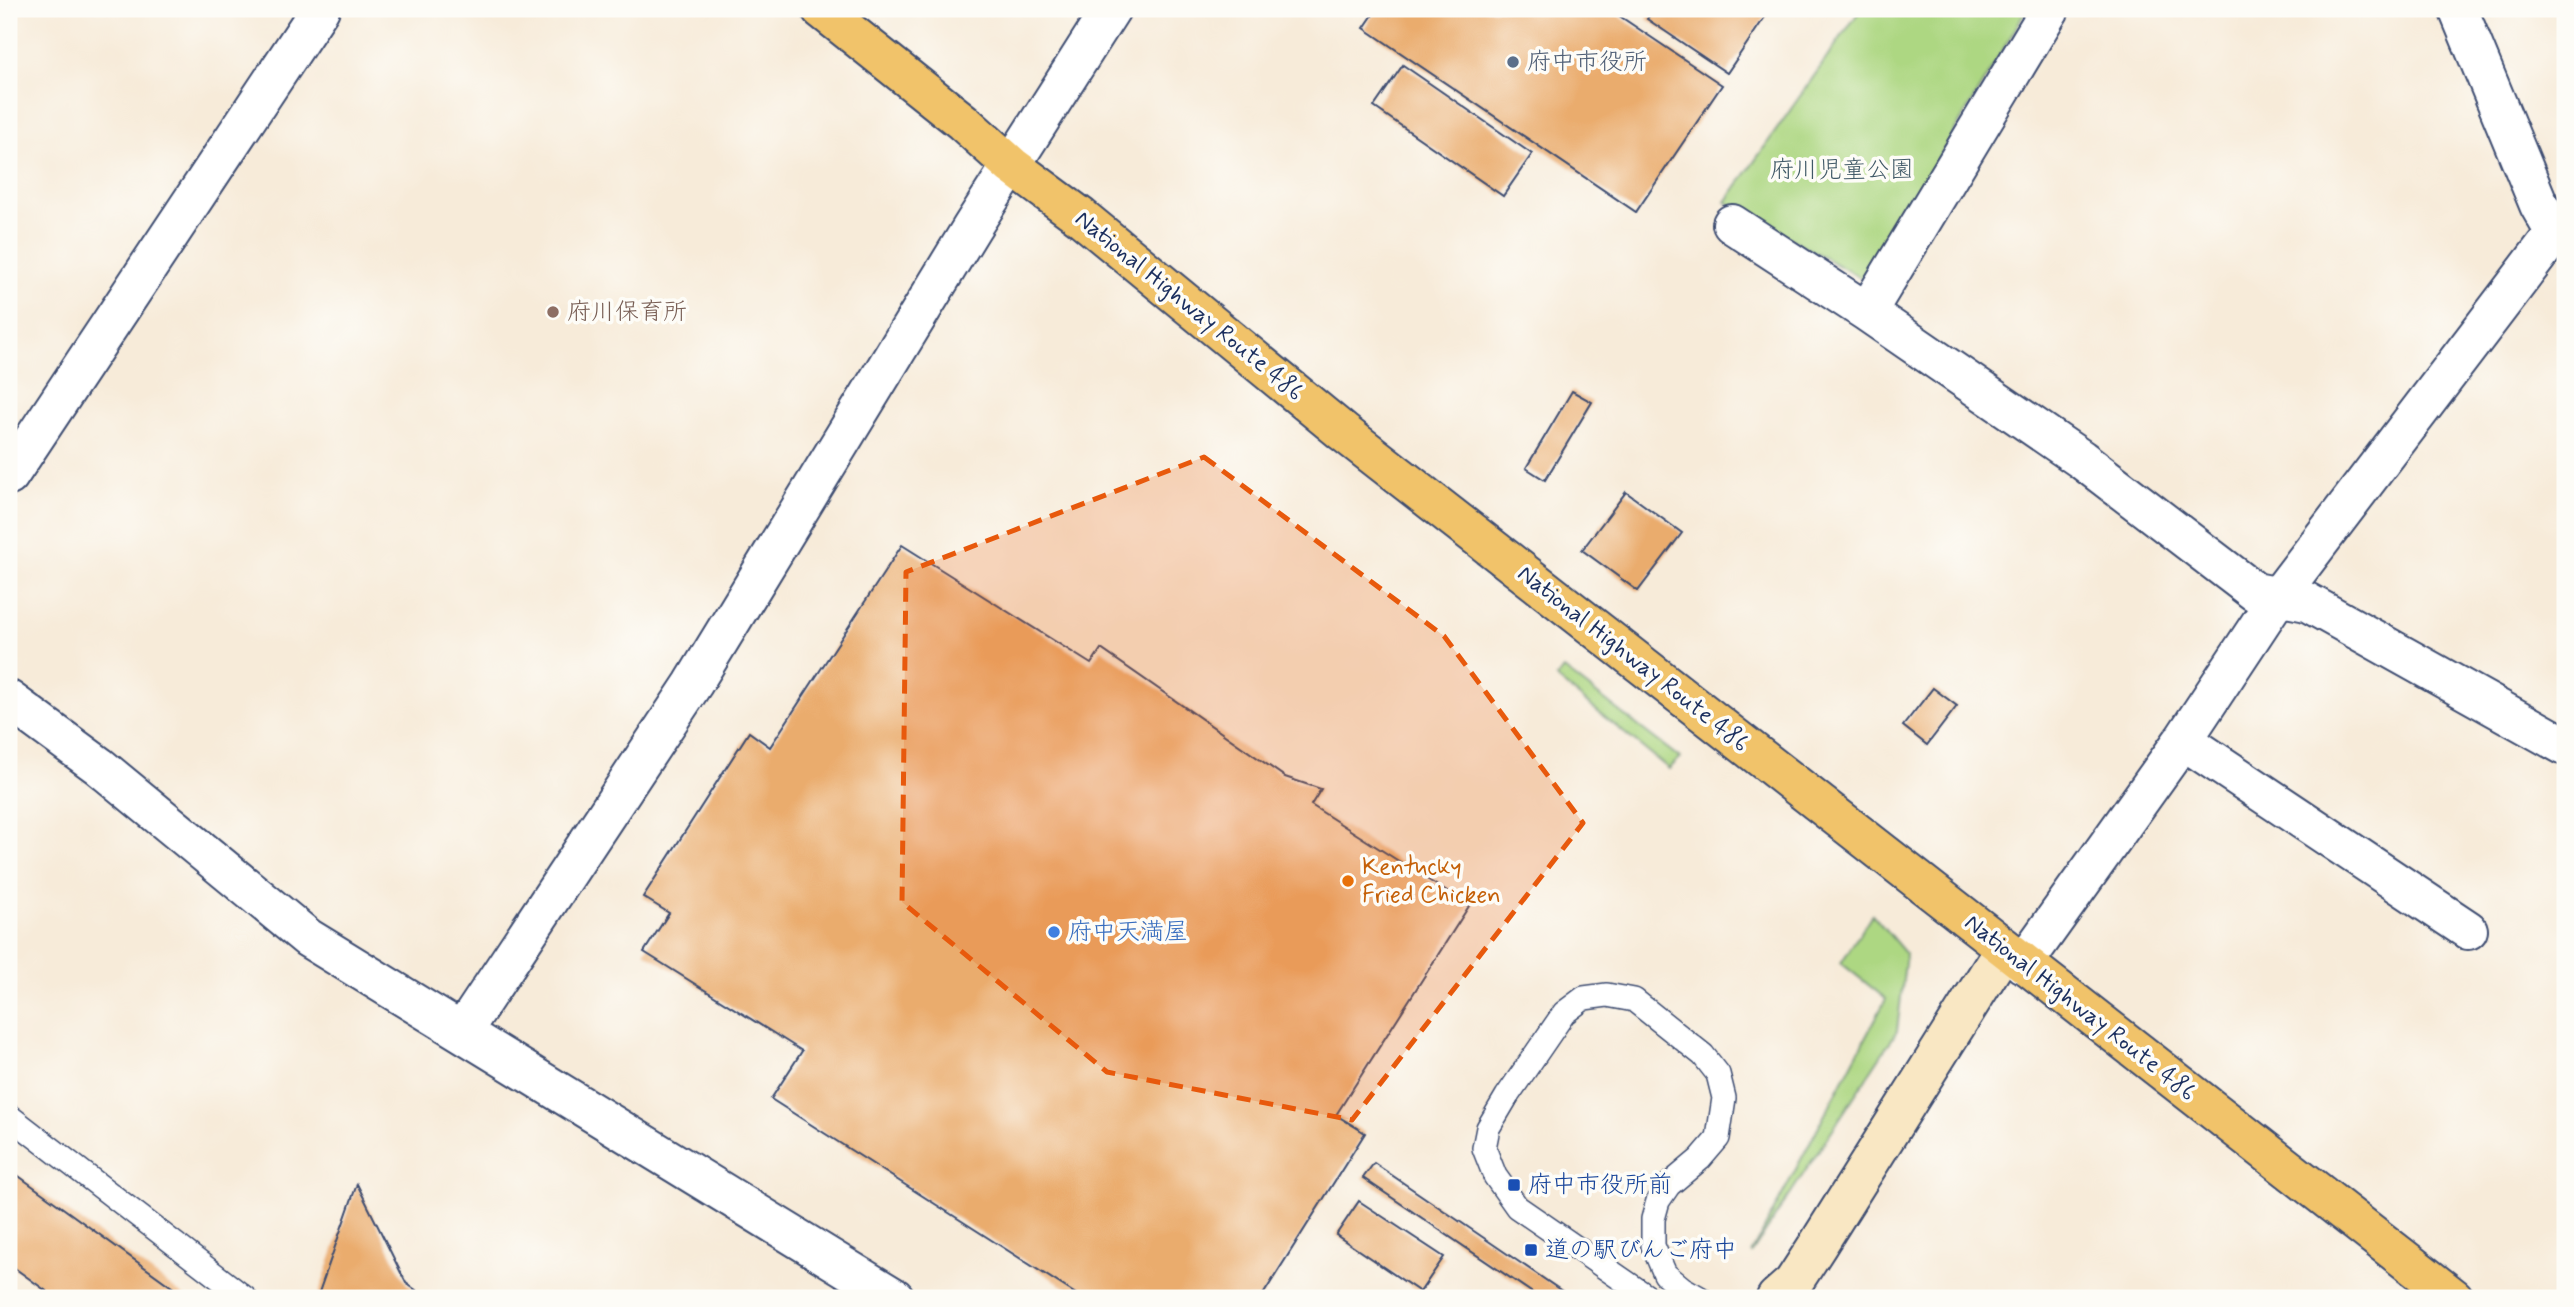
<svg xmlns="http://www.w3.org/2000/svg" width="2574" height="1307" viewBox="0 0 2574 1307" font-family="Mynerve,'Klee One',sans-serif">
<rect width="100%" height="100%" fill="#fdfcf7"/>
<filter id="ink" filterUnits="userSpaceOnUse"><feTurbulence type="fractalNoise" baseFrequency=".0143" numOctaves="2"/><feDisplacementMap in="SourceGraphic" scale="14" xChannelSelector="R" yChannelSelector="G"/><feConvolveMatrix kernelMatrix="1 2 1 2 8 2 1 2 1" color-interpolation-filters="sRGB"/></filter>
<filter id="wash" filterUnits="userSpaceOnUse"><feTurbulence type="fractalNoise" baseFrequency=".00686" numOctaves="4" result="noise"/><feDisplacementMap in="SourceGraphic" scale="28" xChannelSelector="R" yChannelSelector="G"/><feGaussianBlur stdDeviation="1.57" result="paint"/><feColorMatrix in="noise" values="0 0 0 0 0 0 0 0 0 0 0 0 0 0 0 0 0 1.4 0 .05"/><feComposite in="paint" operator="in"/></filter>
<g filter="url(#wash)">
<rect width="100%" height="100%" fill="#f7ebd9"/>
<!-- green -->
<path fill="#add782" stroke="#648370" stroke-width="2" d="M 1861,9 L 2027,9 L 1866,281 L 1726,202 Z
M 1564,669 L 1680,758 L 1669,769 L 1556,678 Z
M 1872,914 L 1906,954 L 1897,1031 L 1751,1254 L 1886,999 L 1841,963 Z"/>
<g id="blocks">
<!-- building -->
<path fill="#eaac6d" d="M 1377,9 L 1609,9 L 1722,85 L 1636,212 L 1364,28 Z
M 1654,9 L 1765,9 L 1769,11 L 1727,73 L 1647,19 Z
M 1403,65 L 1532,154 L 1503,196 L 1374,107 Z
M 1572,391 L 1592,402 L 1545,480 L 1526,468 Z
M 1626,492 L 1682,533 L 1638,591 L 1582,550 Z
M 902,545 L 1091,664 L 1101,649 L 1285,777 L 1321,789 L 1311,805 L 1469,906 L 1336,1115 L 1365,1133 L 1261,1298 L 1082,1298 L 771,1099 L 802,1051 L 644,952 L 669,913 L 643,897 L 749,732 L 770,747 Z
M 1933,688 L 1957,706 L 1927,745 L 1903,726 Z
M 1374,1163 L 1572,1298 L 1540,1298 L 1363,1178 Z
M 9,1169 L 187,1298 L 56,1298 L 9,1264 Z
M 357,1184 L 406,1283 L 427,1298 L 317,1298 Z
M 1359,1201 L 1444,1257 L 1420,1292 L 1336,1235 Z"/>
</g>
</g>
<g filter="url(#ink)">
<use href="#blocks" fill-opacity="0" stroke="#3c4b70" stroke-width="2"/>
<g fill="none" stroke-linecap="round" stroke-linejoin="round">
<defs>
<path id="lane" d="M 9,1116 L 245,1298
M 1649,1298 L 1517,1207 L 1495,1176 L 1484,1148 L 1488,1128 L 1507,1096 L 1564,1013 L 1584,998 L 1607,995 L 1634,1000 L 1703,1055 L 1718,1074 L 1724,1098 L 1718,1138 L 1700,1159 L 1669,1185 L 1658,1201 L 1653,1219 L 1653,1246 L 1665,1274 L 1682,1288 L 1700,1298"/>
<path id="street" d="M 2458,9 L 2539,205 L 2555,233
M 1732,224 L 1867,312 L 2050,9
M 1867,312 L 2081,459 L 2255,592 L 2307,602 L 2565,746
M 9,476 L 320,9
M 9,700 L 99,766 L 308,938 L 895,1298
M 2183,740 L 2468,930
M 2023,964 L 2183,740 L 2277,598 L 2555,233 L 2565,223
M 462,1032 L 693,684 L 972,227 L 1111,9"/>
<path id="secondary" d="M 1776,1298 L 1793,1283 L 1817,1246 L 2004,949"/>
<path id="highway" d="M 821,9 L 963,122 L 1012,166 L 1081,217 L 1343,432 L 2454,1298"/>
</defs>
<!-- lane casing -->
<use href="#lane" stroke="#3c4b70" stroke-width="26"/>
<!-- street casing -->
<use href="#street" stroke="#3c4b70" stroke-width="42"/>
<!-- secondary casing -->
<use href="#secondary" stroke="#3c4b70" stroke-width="42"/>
<!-- highway casing -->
<use href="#highway" stroke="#3c4b70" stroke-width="42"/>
<!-- lane -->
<use href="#lane" stroke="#fff" stroke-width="23"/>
<!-- street -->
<use href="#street" stroke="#fff" stroke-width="38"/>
<!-- secondary -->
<use href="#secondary" stroke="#f9e7c3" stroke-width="38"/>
<!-- highway -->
<use href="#highway" stroke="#f1c36a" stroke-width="38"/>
</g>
</g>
<!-- marked area -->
<path fill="#e8590c" fill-opacity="0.2" stroke="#e8590c" stroke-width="5" stroke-dasharray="14 9" stroke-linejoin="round" d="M 1204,457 L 1444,636 L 1583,823 L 1352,1120 L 1107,1072 L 902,902 L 906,572 Z"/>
<!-- markers -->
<circle fill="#5c6f8a" stroke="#fdfcf7" stroke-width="2.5" cx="1513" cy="62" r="7"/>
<circle fill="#8d6e63" stroke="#fdfcf7" stroke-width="2.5" cx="553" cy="312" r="7"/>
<circle fill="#e8710a" stroke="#fdfcf7" stroke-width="2.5" cx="1348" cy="881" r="7"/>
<circle fill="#3f7fe0" stroke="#fdfcf7" stroke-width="2.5" cx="1054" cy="932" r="7"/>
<g fill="#1a4fb4" stroke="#fdfcf7" stroke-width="2.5">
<rect x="1507" y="1178" width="14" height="14" rx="3.5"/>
<rect x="1524" y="1243" width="14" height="14" rx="3.5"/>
</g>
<g text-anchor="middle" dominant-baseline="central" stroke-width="7" stroke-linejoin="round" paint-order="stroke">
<!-- service labels -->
<g font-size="24" fill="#4e5e75" stroke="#fdfcf7" text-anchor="start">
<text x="1527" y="62">府中市役所</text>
</g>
<!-- park labels -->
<g font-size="24" fill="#405967" stroke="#fdfcf7">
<text x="1842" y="170">府川児童公園</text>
</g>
<!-- street labels -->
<g font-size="24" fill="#1b2f5e" stroke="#fdfcf7">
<text transform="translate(1189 306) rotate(39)">National Highway Route 486</text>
<text transform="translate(1633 659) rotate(38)">National Highway Route 486</text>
<text transform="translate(2080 1008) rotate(38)">National Highway Route 486</text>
</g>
<!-- education labels -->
<g font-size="24" fill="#785e54" stroke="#fdfcf7" text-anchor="start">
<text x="567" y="312">府川保育所</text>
</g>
<!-- food labels -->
<g font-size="24" fill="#c56008" stroke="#fdfcf7" text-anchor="start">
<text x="1362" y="867">Kentucky<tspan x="1362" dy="28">Fried Chicken</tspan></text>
</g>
<!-- shop labels -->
<g font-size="24" fill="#366cbe" stroke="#fdfcf7" text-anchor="start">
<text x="1068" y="932">府中天満屋</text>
</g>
<!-- transit labels -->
<g font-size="24" fill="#164399" stroke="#fdfcf7" text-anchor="start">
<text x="1528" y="1185">府中市役所前</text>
<text x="1545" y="1250">道の駅びんご府中</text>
</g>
</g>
<!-- margin -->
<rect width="2574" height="1307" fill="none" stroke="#fdfcf7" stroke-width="35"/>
</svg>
